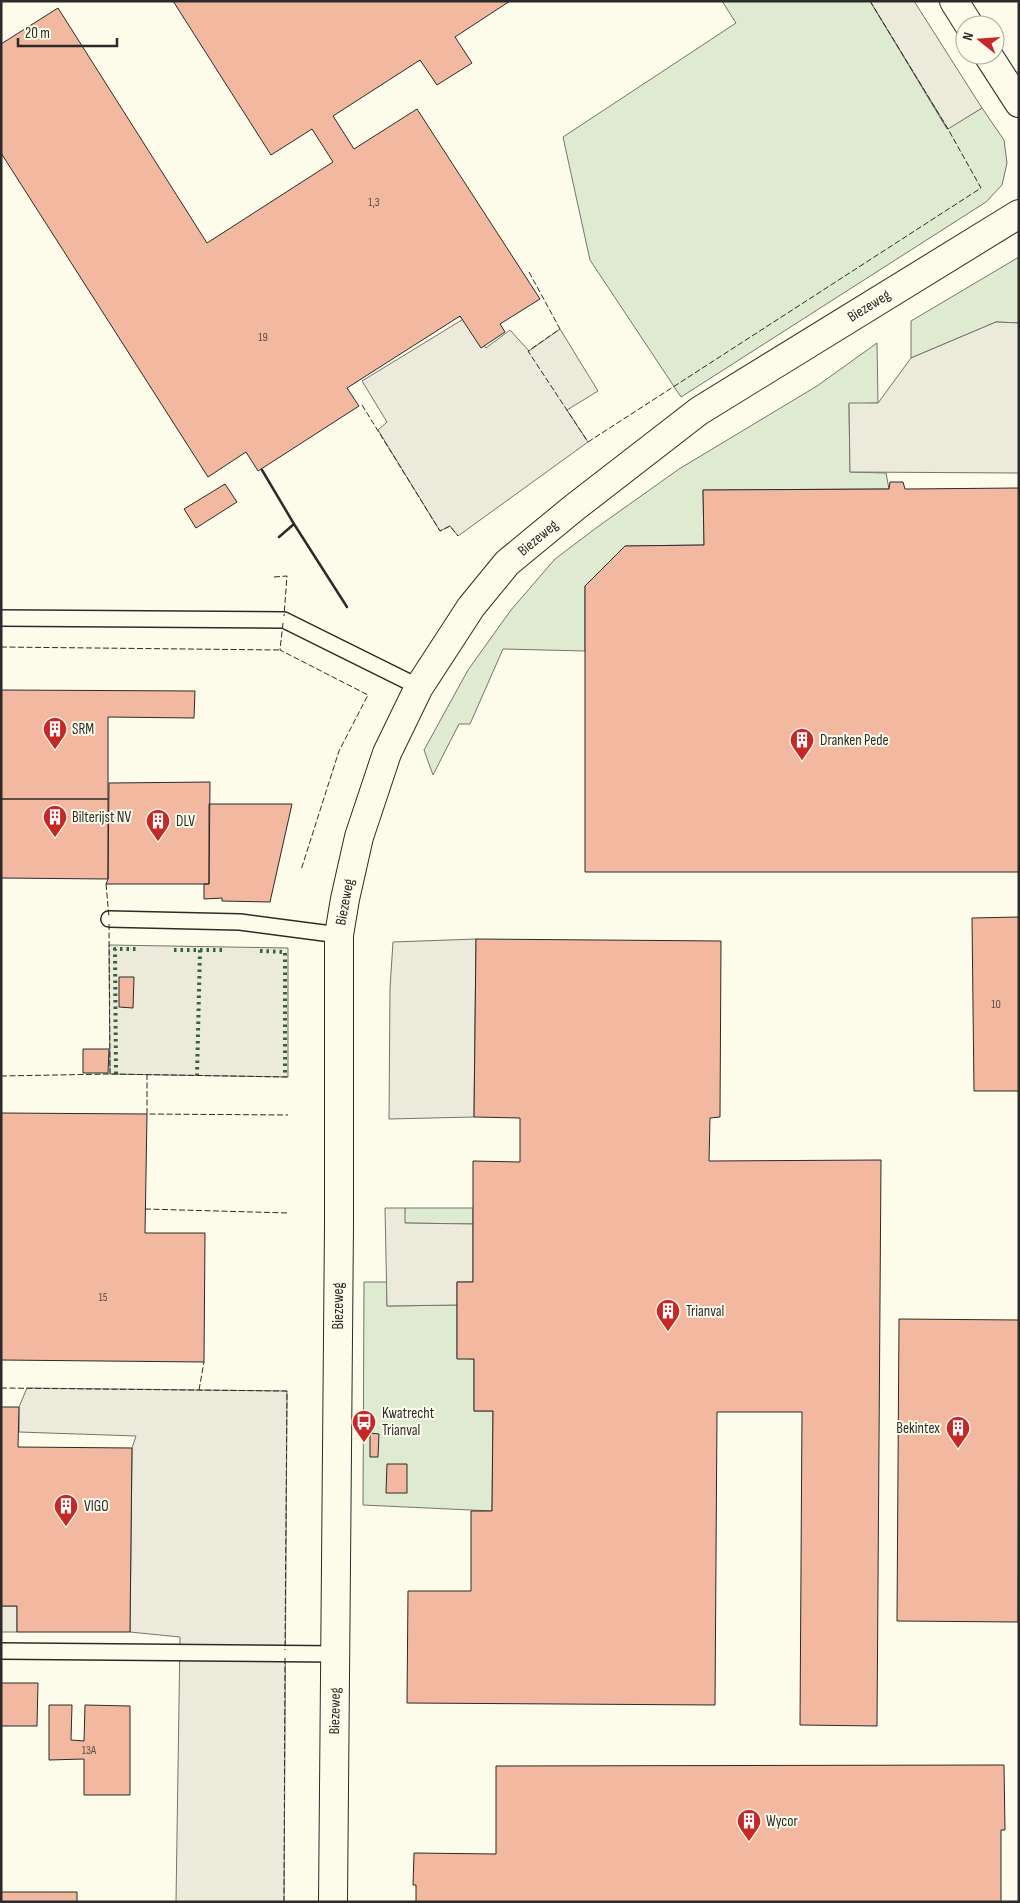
<svg xmlns="http://www.w3.org/2000/svg" width="1020" height="1903" viewBox="0 0 1020 1903" font-family="'Sofia Sans Condensed',sans-serif">
<rect width="100%" height="100%" fill="#fdfbea"/>
<!-- green -->
<path fill="#deebd1" stroke="#74746e" d="M 722,1 L 870,1 L 947,129 L 982,108 L 1004,140 L 1007,163 L 1002,185 L 986,202 L 681,397 L 590,260 L 563,137 L 736,23 Z
M 1019,257 L 1019,323 L 996,322 L 911,358 L 911,321 Z
M 877,343 L 878,403 L 849,404 L 850,472 L 886,473 L 889,489 L 703,490 L 704,545 L 625,546 L 585,586 L 585,651 L 503,649 L 470,724 L 459,724 L 433,775 L 424,750 L 468,670 L 511,610 L 555,559 L 596,528 L 679,469 L 817,386 Z
M 405,1208 L 473,1208 L 473,1224 L 404,1223 Z
M 364,1282 L 387,1282 L 387,1306 L 457,1305 L 457,1358 L 474,1359 L 474,1411 L 493,1411 L 492,1511 L 363,1505 Z"/>
<!-- parking -->
<path fill="#eceadb" stroke="#74746e" d="M 870,1 L 914,1 L 982,108 L 948,129 Z
M 465,318 L 486,348 L 510,330 L 529,351 L 560,329 L 598,391 L 567,410 L 588,442 L 458,536 L 450,526 L 440,531 L 378,430 L 387,422 L 362,381 Z
M 996,322 L 1019,323 L 1019,473 L 850,472 L 849,403 L 878,403 L 911,358 Z
M 476,939 L 474,1117 L 389,1119 L 390,988 L 393,942 Z
M 109,945 L 288,948 L 288,1077 L 110,1074 Z
M 385,1208 L 405,1208 L 405,1223 L 473,1224 L 473,1282 L 457,1282 L 457,1305 L 387,1306 Z
M 27,1388 L 287,1391 L 284,1902 L 176,1902 L 180,1637 L 130,1632 L 132,1448 L 136,1436 L 19,1432 L 19,1407 Z
M 1,1606 L 17,1606 L 17,1632 L 1,1632 Z"/>
<!-- building -->
<path fill="#f2b8a0" stroke="#2b2b2b" d="M 173,1 L 510,1 L 455,37 L 472,63 L 437,85 L 420,60 L 333,116 L 354,149 L 417,109 L 540,299 L 500,324 L 505,332 L 481,348 L 460,316 L 347,388 L 359,406 L 258,471 L 246,452 L 208,477 L 1,153 L 1,44 L 58,8 L 207,243 L 333,162 L 312,129 L 271,155 Z
M 890,482 L 903,482 L 905,489 L 1019,488 L 1019,872 L 585,872 L 585,586 L 625,546 L 704,545 L 703,490 L 889,489 Z
M 225,484 L 237,502 L 196,528 L 184,509 Z
M 1,690 L 195,691 L 194,718 L 108,717 L 108,799 L 1,799 Z
M 210,782 L 209,884 L 106,884 L 108,879 L 109,783 Z
M 1,799 L 108,799 L 108,879 L 1,878 Z
M 209,804 L 292,804 L 270,902 L 222,901 L 222,898 L 204,899 L 204,884 L 209,884 Z
M 1019,917 L 1019,1091 L 974,1091 L 972,918 Z
M 476,939 L 721,941 L 720,1117 L 710,1118 L 709,1161 L 881,1160 L 877,1726 L 800,1725 L 802,1412 L 717,1412 L 715,1705 L 407,1703 L 408,1591 L 471,1591 L 471,1511 L 492,1511 L 493,1411 L 474,1411 L 474,1359 L 457,1359 L 457,1282 L 473,1282 L 473,1161 L 520,1162 L 520,1118 L 474,1117 Z
M 119,977 L 134,977 L 133,1008 L 119,1007 Z
M 83,1049 L 109,1049 L 108,1073 L 83,1073 Z
M 1,1113 L 147,1114 L 145,1233 L 205,1233 L 204,1362 L 1,1360 Z
M 899,1319 L 1019,1320 L 1018,1622 L 897,1621 Z
M 1,1407 L 19,1407 L 18,1447 L 132,1448 L 130,1632 L 17,1632 L 17,1606 L 1,1606 Z
M 370,1433 L 379,1434 L 378,1457 L 370,1457 Z
M 387,1464 L 407,1464 L 407,1493 L 386,1493 Z
M 1,1683 L 38,1683 L 37,1726 L 1,1726 Z
M 49,1705 L 72,1705 L 71,1740 L 84,1741 L 85,1705 L 130,1706 L 130,1795 L 84,1795 L 84,1759 L 49,1760 Z
M 1004,1765 L 1005,1830 L 1001,1830 L 1001,1902 L 416,1902 L 416,1885 L 413,1885 L 414,1853 L 496,1854 L 496,1766 Z
M 1,1892 L 77,1892 L 77,1902 L 1,1902 Z"/>
<g fill="none" stroke-linecap="round" stroke-linejoin="round">
<defs>
<path id="service" d="M 1,618 L 284,620 L 419,687
M 109,919 L 240,922 L 339,935
M 1,1651 L 336,1654"/>
<path id="minor" d="M 954,1 L 969,25
M 988,55 L 1019,103
M 333,1902 L 339,1224 L 339,935 L 345,899 L 359,837 L 387,753 L 419,687 L 471,607 L 507,563 L 575,507 L 699,411 L 1019,214"/>
</defs>
<!-- service casing -->
<use href="#service" stroke="#2b2b2b" stroke-width="18"/>
<!-- minor casing -->
<use href="#minor" stroke="#2b2b2b" stroke-width="30"/>
<!-- service -->
<use href="#service" stroke="#fdfbea" stroke-width="15"/>
<!-- minor -->
<use href="#minor" stroke="#fdfbea" stroke-width="28"/>
<!-- hedge -->
<path stroke="#34623c" stroke-width="4" stroke-dasharray="2.5 4" stroke-linecap="butt" d="M 174,950 L 200,950 L 197,1075
M 200,950 L 225,950
M 260,951 L 285,952 L 285,1077
M 116,1074 L 115,949 L 138,949"/>
<!-- fence -->
<path stroke="#2b2b2b" stroke-width="1" stroke-dasharray="6 2.5" stroke-linecap="butt" d="M 529,272 L 560,329 L 528,351 L 588,442 L 981,188 L 948,129 L 870,1
M 362,405 L 440,531 L 450,526 L 458,536
M 274,577 L 287,576 L 284,616
M 283,623 L 280,650 L 368,695 L 339,751 L 301,870
M 1,647 L 280,650
M 106,884 L 109,917
M 109,924 L 110,1074
M 147,1074 L 147,1114 L 288,1115
M 1,1076 L 110,1074 L 288,1077
M 145,1209 L 289,1213
M 1,1388 L 287,1391 L 285,1650
M 199,1390 L 204,1362
M 284,1902 L 285,1658"/>
<!-- wall -->
<path stroke="#2b2b2b" stroke-width="2.5" d="M 262,470 L 294,524 L 279,537
M 294,524 L 347,607"/>
</g>
<!-- icons -->
<defs>
<symbol id="building-pin" viewBox="-11 -11 22 30"><path d="M0 17L-7.5 6A9.5 9.5 0 1 1 7.5 6Z" fill="#c62828" stroke="#fdfbea"/><path d="M-4-6H4V6H1V3H-1V6H-4ZM-2.5-4.3h1.7v1.8h-1.7ZM.8-4.3h1.7v1.8H.8ZM-2.5-1h1.7V.8h-1.7ZM.8-1h1.7V.8H.8Z" fill="#fff"/></symbol>
<symbol id="bus-pin" viewBox="-11 -11 22 30"><path d="M0 17L-7.5 6A9.5 9.5 0 1 1 7.5 6Z" fill="#c62828" stroke="#fdfbea"/><path d="M-5-6H5V4H4V6H2V4H-2V6H-4V4H-5ZM-3.5-4V0h7V-4ZM-3.5 1.2v1.5H-2V1.2ZM2 1.2v1.5H3.5V1.2Z" fill="#fff"/></symbol>
</defs>
<g fill-rule="evenodd">
<use href="#building-pin" x="41" y="715" width="28" height="38"/>
<use href="#building-pin" x="788" y="726" width="28" height="38"/>
<use href="#building-pin" x="41" y="803" width="28" height="38"/>
<use href="#building-pin" x="144" y="807" width="28" height="38"/>
<use href="#building-pin" x="654" y="1297" width="28" height="38"/>
<use href="#bus-pin" x="350" y="1408" width="28" height="38"/>
<use href="#building-pin" x="944" y="1414" width="28" height="38"/>
<use href="#building-pin" x="52" y="1492" width="28" height="38"/>
<use href="#building-pin" x="735" y="1807" width="28" height="38"/>
</g>
<g text-anchor="middle" dominant-baseline="central" stroke-width="4" stroke-linejoin="round" paint-order="stroke">
<!-- number labels -->
<g font-size="12" fill="#5d4e48">
<text x="374" y="202">1,3</text>
<text x="263" y="337">19</text>
<text x="996" y="1004">10</text>
<text x="103" y="1297">15</text>
<text x="89" y="1750">13A</text>
</g>
<!-- street labels -->
<g font-size="15" fill="#2b2b2b" stroke="#fdfbea">
<text transform="translate(869 306) rotate(-32)">Biezeweg</text>
<text transform="translate(538 538) rotate(-40)">Biezeweg</text>
<text transform="translate(345 902) rotate(-79)">Biezeweg</text>
<text transform="translate(338 1306) rotate(-90)">Biezeweg</text>
<text transform="translate(335 1711) rotate(-89)">Biezeweg</text>
</g>
<!-- poi labels -->
<g font-size="15" fill="#2b2b2b" stroke="#fdfbea" text-anchor="start">
<text x="72" y="729">SRM</text>
<text x="820" y="740">Dranken Pede</text>
<text x="72" y="817">Bilterijst NV</text>
<text x="176" y="821">DLV</text>
<text x="686" y="1311">Trianval</text>
<text x="382" y="1413">Kwatrecht<tspan x="382" dy="17">Trianval</tspan></text>
<text x="940" y="1428" text-anchor="end">Bekintex</text>
<text x="84" y="1506">VIGO</text>
<text x="766" y="1821">Wycor</text>
</g>
</g>
<!-- border -->
<rect width="1020" height="1903" fill="none" stroke="#2b2b2b" stroke-width="5"/>
<!-- north arrow -->
<g transform="translate(980 40) rotate(287)"><circle r="24" fill="#fdfbea" stroke="#a9a89e"/>
<path d="M0-4L9 19L0 12L-9 19Z" fill="#c62828"/>
<text y="-8" font-size="14" font-weight="bold" text-anchor="middle" fill="#2b2b2b">N</text>
</g>
<!-- scale -->
<path d="M18 38v8h99v-8" fill="none" stroke="#2b2b2b" stroke-width="2.5"/>
<text x="25" y="38" font-size="15" fill="#2b2b2b" stroke="#fdfbea" stroke-width="4" paint-order="stroke">20 m</text>
</svg>
